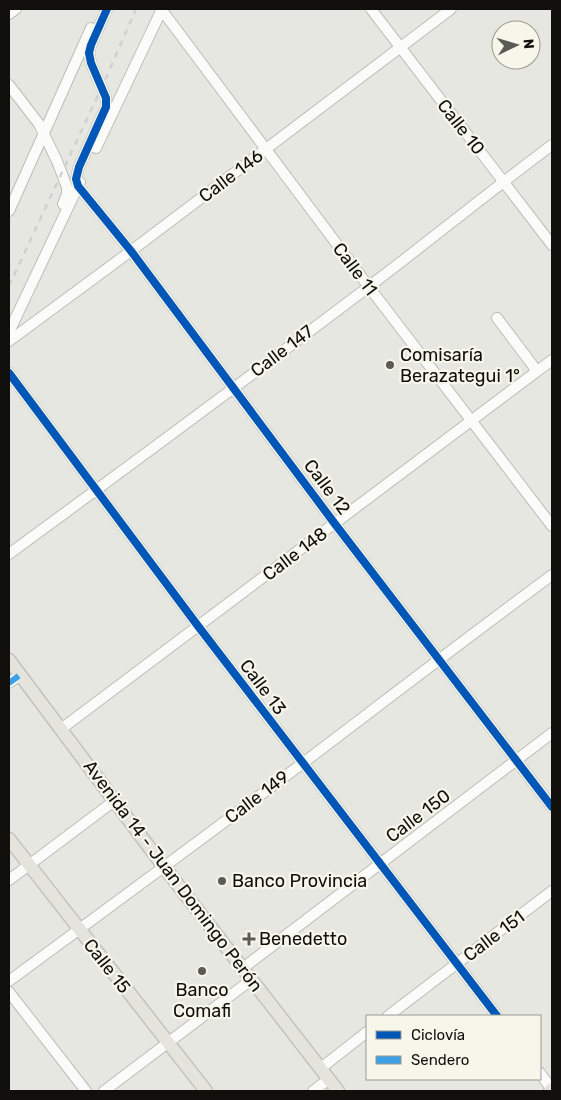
<svg xmlns="http://www.w3.org/2000/svg" width="561" height="1100" viewBox="0 0 561 1100" font-family="Rubik,sans-serif">
<rect width="100%" height="100%" fill="#e7e7e1"/>
<g fill="none" stroke-linecap="round" stroke-linejoin="round">
<defs>
<path id="minor" d="M 107,9 L 91,45 L 89,53 L 91,63 L 106,98 L 106,107 L 79,167 L 76,179 L 78,186 L 131,251 L 335,524 L 552,807
M 161,9 L 369,287 L 552,526
M 371,9 L 552,245
M 9,14 L 16,9
M 9,85 L 39,124 L 57,161 L 67,187 L 67,194 L 63,204
M 96,148 L 162,9
M 9,211 L 91,28
M 497,318 L 537,371
M 9,332 L 80,182
M 9,341 L 131,251 L 451,9
M 9,373 L 198,626 L 497,1016
M 9,554 C 129,466 248,378 367,288 C 429,241 489,192 552,145
M 9,683 L 20,675
M 61,729 L 552,360
M 9,880 L 114,801
M 243,968 L 552,733
M 9,981 C 107,909 205,837 303,763 C 386,700 468,637 552,575
M 9,992 L 86,1091
M 388,1016 L 552,891
M 321,1068 L 367,1032
M 540,1073 L 552,1090
M 104,1091 L 251,980
M 313,1091 L 329,1079"/>
<path id="major" d="M 9,660 L 164,867 L 338,1091
M 9,839 L 206,1091
M 550,1091 L 552,1089"/>
</defs>
<!-- minor casing -->
<use href="#minor" stroke="#bdbdb8" stroke-width="12"/>
<!-- major casing -->
<use href="#major" stroke="#c2c2bf" stroke-width="15"/>
<!-- minor -->
<use href="#minor" stroke="#fbfbfa" stroke-width="10"/>
<!-- major -->
<use href="#major" stroke="#e4e3dc" stroke-width="12"/>
<!-- rail -->
<path stroke="#d0d0ce" stroke-width="2.5" stroke-dasharray="6 6" stroke-linecap="butt" d="M 9,286 L 106,78 L 136,9"/>
<!-- quiet -->
<path stroke="#3da1e9" stroke-width="6" stroke-dasharray="12 6" stroke-linecap="butt" d="M 9,683 L 20,675"/>
<defs>
<path id="cycleway" d="M 107,9 L 91,45 L 89,53 L 91,63 L 106,98 L 106,107 L 79,167 L 76,179 L 78,186 L 131,251 L 335,524 L 552,807
M 9,373 L 198,626 L 497,1016"/>
</defs>
<!-- cycleway casing -->
<use href="#cycleway" stroke="#f7f6eb" stroke-width="11"/>
<!-- cycleway -->
<use href="#cycleway" stroke="#0057b8" stroke-width="8"/>
</g>
<!-- markers -->
<g fill="#5b5b56" stroke="#f7f6eb" stroke-width="2">
<circle cx="390" cy="365" r="5"/>
<circle cx="222" cy="881" r="5"/>
<path d="M246.5 931.5h5v5h5v5h-5v5h-5v-5h-5v-5h5z"/>
<circle cx="202" cy="971" r="5"/>
</g>
<g text-anchor="middle" dominant-baseline="central" stroke-width="4.5" stroke-linejoin="round" paint-order="stroke">
<!-- street labels -->
<g font-size="18" fill="#100f0b" stroke="#f7f6eb">
<text transform="translate(461 127) rotate(52)">Calle 10</text>
<text transform="translate(231 176) rotate(-37)">Calle 146</text>
<text transform="translate(355 269) rotate(53)">Calle 11</text>
<text transform="translate(282 351) rotate(-37)">Calle 147</text>
<text transform="translate(327 487) rotate(53)">Calle 12</text>
<text transform="translate(295 554) rotate(-37)">Calle 148</text>
<text transform="translate(263 687) rotate(53)">Calle 13</text>
<text transform="translate(257 797) rotate(-37)">Calle 149</text>
<text transform="translate(418 816) rotate(-37)">Calle 150</text>
<text transform="translate(173 876) rotate(53)">Avenida 14 - Juan Domingo Perón</text>
<text transform="translate(494 936) rotate(-37)">Calle 151</text>
<text transform="translate(107 966) rotate(52)">Calle 15</text>
</g>
<!-- poi labels -->
<g font-size="18" fill="#100f0b" stroke="#f7f6eb" text-anchor="start">
<text x="400" y="355">Comisaría<tspan x="400" dy="21">Berazategui 1°</tspan></text>
<text x="232" y="881">Banco Provincia</text>
<text x="259" y="939">Benedetto</text>
<text x="202" y="990" text-anchor="middle">Banco<tspan x="202" dy="21">Comafi</tspan></text>
</g>
</g>
<!-- border -->
<rect width="561" height="1100" fill="none" stroke="#100f0b" stroke-width="20"/>
<!-- legend -->
<rect x="366" y="1015" width="175" height="65" fill="#f7f6eb" stroke="#9b9a91"/>
<rect x="376" y="1031" width="25" height="8" fill="#0057b8" stroke="#9b9a91"/>
<text x="411" y="1040" font-size="15" fill="#100f0b">Ciclovía</text>
<rect x="376" y="1056" width="25" height="8" fill="#3da1e9" stroke="#9b9a91"/>
<text x="411" y="1065" font-size="15" fill="#100f0b">Sendero</text>
<!-- north arrow -->
<g transform="translate(516 45) rotate(85)"><circle r="24" fill="#f7f6eb" stroke="#9b9a91"/>
<path d="M0-4L9 19L0 12L-9 19Z" fill="#5b5b56"/>
<text y="-8" font-size="14" font-weight="bold" text-anchor="middle" fill="#100f0b">N</text>
</g>
</svg>
